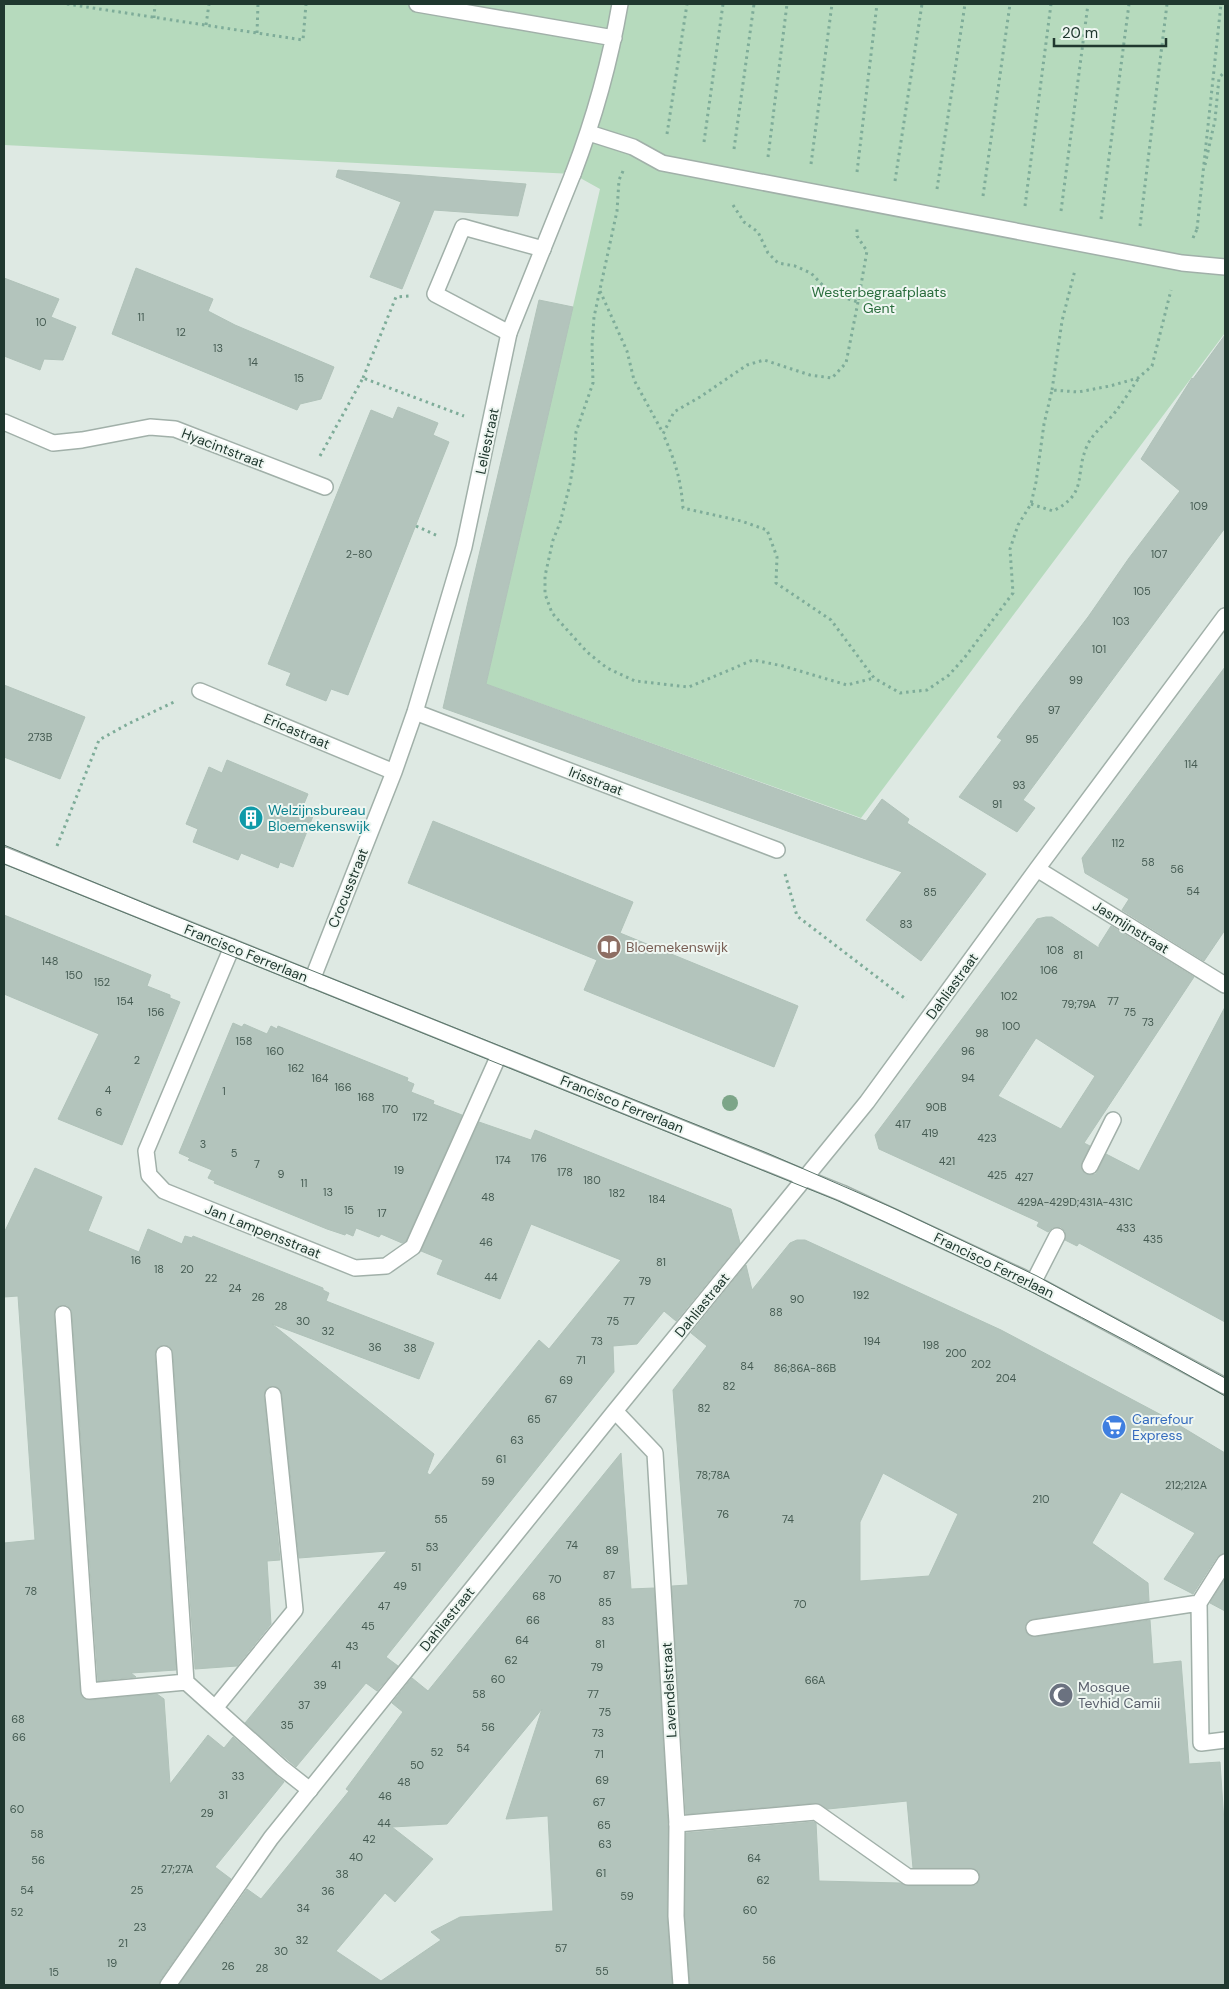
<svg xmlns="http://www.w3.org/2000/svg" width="1229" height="1989" viewBox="0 0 1229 1989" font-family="'DM Sans',sans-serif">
<rect width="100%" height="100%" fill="#dee9e3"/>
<!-- green -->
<path fill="#b6dabd" d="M 4,4 L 1225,4 L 1225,333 L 861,818 L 486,684 L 600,189 L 573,174 L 4,145 Z"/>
<!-- building -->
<path fill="#b3c4bc" stroke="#b0c2b9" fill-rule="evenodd" d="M 338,170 L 412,175 L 526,184 L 518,216 L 434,210 L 402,289 L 370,277 L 401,202 L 336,177 Z
M 136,268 L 213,299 L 208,311 L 235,325 L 334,367 L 321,399 L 300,404 L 297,410 L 112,334 Z
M 4,278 L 59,299 L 51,317 L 76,327 L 63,360 L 44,359 L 40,370 L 4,356 Z
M 539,300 L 573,307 L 486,684 L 866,821 L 882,799 L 909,819 L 907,823 L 986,874 L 921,961 L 866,920 L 902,872 L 443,708 Z
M 1225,335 L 1225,528 L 1023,800 L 1035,808 L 1017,832 L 959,797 L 1002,740 L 997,737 L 1020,706 L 1088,617 L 1129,558 L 1180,491 L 1141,459 L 1192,378 L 1193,379 Z
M 398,407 L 438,423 L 433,435 L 449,442 L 348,695 L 331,689 L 326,701 L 286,685 L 291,673 L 268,664 L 371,410 L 393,419 Z
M 1225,667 L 1225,930 L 1204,961 L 1122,910 L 1129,899 L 1085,873 L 1082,858 Z
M 4,685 L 85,717 L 60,779 L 4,757 Z
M 227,760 L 308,794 L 303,806 L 315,811 L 293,867 L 280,862 L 278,868 L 241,853 L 238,860 L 193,842 L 198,829 L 186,824 L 209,767 L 222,773 Z
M 433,821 L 633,902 L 620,933 L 798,1006 L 774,1067 L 584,990 L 597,960 L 408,883 Z
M 4,915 L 151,975 L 147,986 L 170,995 L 170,998 L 180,1002 L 122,1145 L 58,1119 L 99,1034 L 4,994 Z
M 1046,917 L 1052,917 L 1099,948 L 1099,945 L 1111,926 L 1194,977 L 1084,1143 L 1090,1146 L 1081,1166 L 1085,1174 L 1090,1175 L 1096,1174 L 1106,1154 L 1139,1171 L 1225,1007 L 1225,1322 L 1079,1243 L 1077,1246 L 1065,1240 L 1065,1231 L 1061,1227 L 1052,1228 L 1048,1232 L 1037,1226 L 1039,1222 L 879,1149 L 875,1135 L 1037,919 ZM 1036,1038 L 1095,1076 L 1061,1129 L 998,1096 Z
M 233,1023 L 242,1027 L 244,1024 L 267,1034 L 271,1026 L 277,1029 L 278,1026 L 408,1078 L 407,1081 L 414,1084 L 411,1092 L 434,1101 L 433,1104 L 462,1115 L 406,1241 L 402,1243 L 381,1234 L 379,1237 L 356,1228 L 353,1236 L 346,1233 L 345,1235 L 327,1229 L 214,1183 L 215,1181 L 208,1178 L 212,1170 L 188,1160 L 190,1158 L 179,1153 Z
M 479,1122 L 531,1140 L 535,1130 L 731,1209 L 740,1243 L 676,1321 L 664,1311 L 637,1344 L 613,1346 L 614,1372 L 386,1657 L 398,1666 L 377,1691 L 366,1683 L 296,1767 L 245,1723 L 387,1551 L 299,1558 L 282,1394 L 277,1387 L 268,1387 L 264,1396 L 280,1560 L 267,1561 L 271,1624 L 237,1666 L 195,1669 L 173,1353 L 169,1346 L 159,1346 L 155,1355 L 176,1670 L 131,1673 L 136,1677 L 98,1681 L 72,1313 L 67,1305 L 57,1307 L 54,1315 L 81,1696 L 90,1700 L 157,1694 L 164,1699 L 170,1784 L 208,1735 L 224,1748 L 233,1737 L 284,1782 L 215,1867 L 231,1879 L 160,1980 L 159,1985 L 4,1985 L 4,1543 L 35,1540 L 18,1296 L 4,1297 L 4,1233 L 35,1168 L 102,1197 L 88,1231 L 139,1252 L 148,1229 L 182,1244 L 185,1236 L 192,1238 L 193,1236 L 323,1288 L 323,1290 L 329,1293 L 326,1301 L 434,1343 L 419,1379 L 272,1324 L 434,1454 L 427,1473 L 430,1475 L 539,1340 L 549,1349 L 621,1260 L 531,1224 L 500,1299 L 437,1274 L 443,1260 L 421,1251 Z
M 797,1240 L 805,1240 L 1001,1330 L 1167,1418 L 1225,1453 L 1225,1553 L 1217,1557 L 1193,1594 L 1164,1579 L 1195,1533 L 1121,1492 L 1092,1543 L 1148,1583 L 1149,1601 L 1033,1619 L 1028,1621 L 1025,1629 L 1027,1634 L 1035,1637 L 1150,1620 L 1153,1664 L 1181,1661 L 1189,1764 L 1220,1762 L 1225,1837 L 1225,1985 L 690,1985 L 685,1916 L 686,1833 L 813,1822 L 816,1823 L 819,1881 L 900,1883 L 908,1886 L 971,1886 L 976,1885 L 980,1877 L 979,1872 L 971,1868 L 913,1868 L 907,1801 L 828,1809 L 815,1803 L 686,1814 L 672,1586 L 688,1585 L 673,1390 L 707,1346 L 691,1333 L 746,1265 L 752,1290 L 790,1243 ZM 883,1473 L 958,1514 L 929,1576 L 860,1581 L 860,1522 Z
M 621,1453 L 631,1589 L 654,1588 L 668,1824 L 667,1916 L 672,1985 L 179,1985 L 247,1889 L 261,1899 L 349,1791 L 346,1789 L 403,1712 L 392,1703 L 412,1678 L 428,1691 ZM 542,1709 L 506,1819 L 548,1816 L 553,1911 L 460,1917 L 431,1932 L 441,1940 L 381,1981 L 336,1951 L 385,1893 L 395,1902 L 433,1859 L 392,1827 L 447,1824 Z
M 1225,1579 L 1225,1611 L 1210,1603 Z"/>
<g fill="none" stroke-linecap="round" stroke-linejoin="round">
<defs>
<path id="service" d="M 417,4 L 614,38
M 589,133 L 633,147 L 662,163 L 1182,263 L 1225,267
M 573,174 C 594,119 610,62 620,4
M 509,333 L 435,294 L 463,227 L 543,249
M 1090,1166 L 1113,1120
M 1033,1283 L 1057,1236
M 63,1314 L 89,1691 L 186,1682
M 164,1354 L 186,1682 L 282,1768 L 310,1790
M 1199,1603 L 1201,1743 L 1225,1740
M 1034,1628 L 1199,1603 L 1225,1562
M 215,1708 L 295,1610 L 273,1395
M 677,1824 L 816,1812 L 908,1877 L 971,1877"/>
<path id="minor" d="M 4,422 L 53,443 L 82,440 L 150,427 L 175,429 L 325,487
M 200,691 L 394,772
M 415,712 L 777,850
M 1037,869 L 1225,985
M 232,947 L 146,1151 L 149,1175 L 164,1191 L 355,1268 L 386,1266 L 413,1247 L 499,1055
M 312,980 L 394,772 L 415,712 L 464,547 L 509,333 L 573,174
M 615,1411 L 655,1453 L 677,1824 L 676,1916 L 681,1985
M 168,1985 L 271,1838 L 615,1411 L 867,1102 L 1037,869 L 1225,616"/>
<path id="tertiary" d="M 4,855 L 842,1193 L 1022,1277 L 1225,1386"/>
</defs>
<!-- service casing -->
<use href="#service" stroke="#a1b0a9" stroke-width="18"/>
<!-- minor casing -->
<use href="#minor" stroke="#a1b0a9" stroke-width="18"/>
<!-- tertiary casing -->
<use href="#tertiary" stroke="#a1b0a9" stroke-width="18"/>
<!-- path -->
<path stroke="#7eac99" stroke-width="3" stroke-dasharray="2.5 4" stroke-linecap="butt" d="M 67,4 L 303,40 L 306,4
M 154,18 L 155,4
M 206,25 L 209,4
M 257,33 L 258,4
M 667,134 L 687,4
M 704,142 L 723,4
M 734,149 L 754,4
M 768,157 L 787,4
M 811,164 L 832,4
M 1205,165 L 1215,120 L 1219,78 L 1225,71
M 623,171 L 619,180 L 617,211 L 594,317 L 592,346 L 593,383 L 576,432 L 574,459 L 570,484 L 560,523 L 553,540 L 545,576 L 545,594 L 552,613 L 587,652 L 607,668 L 635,681 L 689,687 L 753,660 L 783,666 L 847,685 L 874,678
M 857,172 L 877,4
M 895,181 L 922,4
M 937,189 L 965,4
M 983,196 L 1010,4
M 733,205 L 744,222 L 758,232 L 768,253 L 778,263 L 795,266 L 811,273 L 830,293 L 858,302 L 867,251 L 857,236 L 857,229
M 1025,206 L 1051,4
M 1061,211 L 1088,4
M 1101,219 L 1129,4
M 1140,226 L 1167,4
M 1197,229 L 1221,4
M 1193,238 L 1197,229
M 600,291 L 627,351 L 634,380 L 663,433
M 858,302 L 846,363 L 832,378 L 810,375 L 764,360 L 747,365 L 700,397 L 674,412 L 663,434 C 675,460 681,480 683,508 L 741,521 L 767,530 L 777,557 L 776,583 L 831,620 L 874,678 L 900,693 L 927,690 L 949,675 L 965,657 L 1013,593 L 1010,549 L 1018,525 L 1031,504 L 1036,482 L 1044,424 L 1052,390 L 1078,392 L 1110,386 L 1138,378 L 1152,366 L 1171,290
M 363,378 L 396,297 L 410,296
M 1052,390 L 1062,321 L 1075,270
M 320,456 L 363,378 L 464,416
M 1031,504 L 1053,511 C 1089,493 1074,475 1087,446 C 1093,432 1107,423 1116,411 C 1124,401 1131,389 1138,379
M 416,526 L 438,536
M 57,846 L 99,740 L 128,724 L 174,702
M 785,874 L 797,916 L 907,1000"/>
<!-- service -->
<use href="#service" stroke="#fff" stroke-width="15"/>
<!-- minor -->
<use href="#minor" stroke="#fff" stroke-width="15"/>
<!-- tertiary -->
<use href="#tertiary" stroke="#fff" stroke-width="15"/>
<!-- tram -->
<path stroke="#5a746a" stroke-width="1" d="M 4,845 L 156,908 L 767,1153 L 898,1210 L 1037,1276 L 1225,1378
M 4,864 L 836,1200 C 969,1259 1099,1323 1225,1396"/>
</g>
<!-- trees -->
<circle fill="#7ca588" cx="730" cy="1103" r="8"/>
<!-- icons -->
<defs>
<symbol id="building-disc" viewBox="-11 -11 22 22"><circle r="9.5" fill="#0f9aa8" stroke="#eef6f1"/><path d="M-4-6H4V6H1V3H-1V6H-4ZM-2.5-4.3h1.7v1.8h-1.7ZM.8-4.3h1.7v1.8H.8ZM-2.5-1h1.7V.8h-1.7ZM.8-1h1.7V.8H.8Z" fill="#fff"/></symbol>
<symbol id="library-disc" viewBox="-11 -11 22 22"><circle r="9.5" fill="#8d6e63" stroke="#eef6f1"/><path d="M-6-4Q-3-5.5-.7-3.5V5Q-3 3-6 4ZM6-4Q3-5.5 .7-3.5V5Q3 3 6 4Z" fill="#fff"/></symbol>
<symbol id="supermarket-disc" viewBox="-11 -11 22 22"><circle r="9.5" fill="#3f7fe0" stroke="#eef6f1"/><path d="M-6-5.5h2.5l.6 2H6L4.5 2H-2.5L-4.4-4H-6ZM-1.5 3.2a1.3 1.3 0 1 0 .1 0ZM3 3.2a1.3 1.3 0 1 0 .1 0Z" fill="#fff"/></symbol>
<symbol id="mosque-disc" viewBox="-11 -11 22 22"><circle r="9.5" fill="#6b7280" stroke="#eef6f1"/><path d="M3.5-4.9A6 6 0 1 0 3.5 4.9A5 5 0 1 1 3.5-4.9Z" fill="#fff"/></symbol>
</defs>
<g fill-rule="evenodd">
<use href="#building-disc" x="237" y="804" width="28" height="28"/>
<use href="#library-disc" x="595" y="933" width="28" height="28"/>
<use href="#supermarket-disc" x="1100" y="1413" width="28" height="28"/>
<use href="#mosque-disc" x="1047" y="1681" width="28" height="28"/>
</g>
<g text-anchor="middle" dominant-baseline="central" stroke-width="4" stroke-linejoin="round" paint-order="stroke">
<!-- number labels -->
<g font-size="11" fill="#455b52">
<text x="141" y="317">11</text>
<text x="41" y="322">10</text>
<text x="181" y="332">12</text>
<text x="218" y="348">13</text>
<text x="253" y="362">14</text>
<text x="299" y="378">15</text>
<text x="1199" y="506">109</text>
<text x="359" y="554">2-80</text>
<text x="1159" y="554">107</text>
<text x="1142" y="591">105</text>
<text x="1121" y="621">103</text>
<text x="1099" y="649">101</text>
<text x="1076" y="680">99</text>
<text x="1054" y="710">97</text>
<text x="40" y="737">273B</text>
<text x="1032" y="739">95</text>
<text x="1191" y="764">114</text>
<text x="1019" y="785">93</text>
<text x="997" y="804">91</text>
<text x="1118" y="843">112</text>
<text x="1148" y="862">58</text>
<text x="1177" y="869">56</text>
<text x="1193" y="891">54</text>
<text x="930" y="892">85</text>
<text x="906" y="924">83</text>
<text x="1055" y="950">108</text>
<text x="1078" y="955">81</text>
<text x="50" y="961">148</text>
<text x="1049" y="970">106</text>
<text x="74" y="975">150</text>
<text x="102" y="982">152</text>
<text x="1009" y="996">102</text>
<text x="125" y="1001">154</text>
<text x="1113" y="1001">77</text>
<text x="1079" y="1004">79;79A</text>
<text x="156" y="1012">156</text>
<text x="1130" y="1012">75</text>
<text x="1148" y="1022">73</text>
<text x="1011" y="1026">100</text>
<text x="982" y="1033">98</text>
<text x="244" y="1041">158</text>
<text x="275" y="1051">160</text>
<text x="968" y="1051">96</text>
<text x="137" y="1060">2</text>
<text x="296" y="1068">162</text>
<text x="320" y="1078">164</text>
<text x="968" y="1078">94</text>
<text x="343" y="1087">166</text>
<text x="108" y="1090">4</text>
<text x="224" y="1091">1</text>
<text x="366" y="1097">168</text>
<text x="936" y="1107">90B</text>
<text x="390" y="1109">170</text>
<text x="99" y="1112">6</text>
<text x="420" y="1117">172</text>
<text x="903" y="1124">417</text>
<text x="930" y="1133">419</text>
<text x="987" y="1138">423</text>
<text x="203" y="1144">3</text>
<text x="234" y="1153">5</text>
<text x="539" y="1158">176</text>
<text x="503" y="1160">174</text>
<text x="947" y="1161">421</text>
<text x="257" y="1164">7</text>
<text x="399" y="1170">19</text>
<text x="565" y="1172">178</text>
<text x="281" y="1174">9</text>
<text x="997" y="1175">425</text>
<text x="1024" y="1177">427</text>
<text x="592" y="1180">180</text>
<text x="304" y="1183">11</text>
<text x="328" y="1192">13</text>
<text x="617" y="1193">182</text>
<text x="488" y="1197">48</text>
<text x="657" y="1199">184</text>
<text x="1075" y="1202">429A-429D;431A-431C</text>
<text x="349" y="1210">15</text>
<text x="382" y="1213">17</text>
<text x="1126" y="1228">433</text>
<text x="1153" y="1239">435</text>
<text x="486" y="1242">46</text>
<text x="136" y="1260">16</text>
<text x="661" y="1262">81</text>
<text x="159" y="1269">18</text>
<text x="187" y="1269">20</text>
<text x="491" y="1277">44</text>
<text x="211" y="1278">22</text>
<text x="645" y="1281">79</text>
<text x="235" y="1288">24</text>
<text x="861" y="1295">192</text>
<text x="258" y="1297">26</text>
<text x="797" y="1299">90</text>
<text x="629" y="1301">77</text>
<text x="281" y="1306">28</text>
<text x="776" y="1312">88</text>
<text x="303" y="1321">30</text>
<text x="613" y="1321">75</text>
<text x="328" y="1331">32</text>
<text x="597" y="1341">73</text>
<text x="872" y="1341">194</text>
<text x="931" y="1345">198</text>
<text x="375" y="1347">36</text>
<text x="410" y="1348">38</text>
<text x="956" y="1353">200</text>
<text x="581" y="1360">71</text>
<text x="981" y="1364">202</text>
<text x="747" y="1366">84</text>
<text x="805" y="1368">86;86A-86B</text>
<text x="1006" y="1378">204</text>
<text x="566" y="1380">69</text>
<text x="729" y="1386">82</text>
<text x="551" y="1399">67</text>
<text x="704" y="1408">82</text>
<text x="534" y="1419">65</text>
<text x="517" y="1440">63</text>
<text x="501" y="1459">61</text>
<text x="713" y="1475">78;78A</text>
<text x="488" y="1481">59</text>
<text x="1186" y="1485">212;212A</text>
<text x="1041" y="1499">210</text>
<text x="723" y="1514">76</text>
<text x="441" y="1519">55</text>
<text x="788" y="1519">74</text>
<text x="572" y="1545">74</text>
<text x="432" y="1547">53</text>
<text x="612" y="1550">89</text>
<text x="416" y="1567">51</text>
<text x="609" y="1575">87</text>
<text x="555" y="1579">70</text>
<text x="400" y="1586">49</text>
<text x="31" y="1591">78</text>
<text x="539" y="1596">68</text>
<text x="605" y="1602">85</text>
<text x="800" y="1604">70</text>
<text x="384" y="1606">47</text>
<text x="533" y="1620">66</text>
<text x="608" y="1621">83</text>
<text x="368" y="1626">45</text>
<text x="522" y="1640">64</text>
<text x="600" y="1644">81</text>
<text x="352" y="1646">43</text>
<text x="511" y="1660">62</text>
<text x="336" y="1665">41</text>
<text x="597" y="1667">79</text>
<text x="498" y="1679">60</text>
<text x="815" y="1680">66A</text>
<text x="320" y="1685">39</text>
<text x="479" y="1694">58</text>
<text x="593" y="1694">77</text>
<text x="304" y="1705">37</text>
<text x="605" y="1712">75</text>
<text x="18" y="1719">68</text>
<text x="287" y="1725">35</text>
<text x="488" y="1727">56</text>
<text x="598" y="1733">73</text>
<text x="19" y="1737">66</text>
<text x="463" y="1748">54</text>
<text x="437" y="1752">52</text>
<text x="599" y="1754">71</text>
<text x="417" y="1765">50</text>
<text x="238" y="1776">33</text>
<text x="602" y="1780">69</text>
<text x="404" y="1782">48</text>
<text x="223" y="1795">31</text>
<text x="385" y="1796">46</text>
<text x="599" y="1802">67</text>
<text x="17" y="1809">60</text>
<text x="207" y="1813">29</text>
<text x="384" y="1823">44</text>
<text x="604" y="1825">65</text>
<text x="37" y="1834">58</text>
<text x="369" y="1839">42</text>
<text x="605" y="1844">63</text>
<text x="356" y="1857">40</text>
<text x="754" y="1858">64</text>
<text x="38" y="1860">56</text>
<text x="177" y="1869">27;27A</text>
<text x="601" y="1873">61</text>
<text x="342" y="1874">38</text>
<text x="763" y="1880">62</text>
<text x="27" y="1890">54</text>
<text x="137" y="1890">25</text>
<text x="328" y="1891">36</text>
<text x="627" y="1896">59</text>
<text x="303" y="1908">34</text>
<text x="750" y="1910">60</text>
<text x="17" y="1912">52</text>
<text x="140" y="1927">23</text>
<text x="302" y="1940">32</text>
<text x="123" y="1943">21</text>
<text x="561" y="1948">57</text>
<text x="281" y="1951">30</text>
<text x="769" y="1960">56</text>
<text x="112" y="1963">19</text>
<text x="228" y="1966">26</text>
<text x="262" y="1968">28</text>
<text x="602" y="1971">55</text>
<text x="54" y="1972">15</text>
</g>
<!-- park labels -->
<g font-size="14" fill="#2b6e3e" stroke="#eef6f1">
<text x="879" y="292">Westerbegraafplaats<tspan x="879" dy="16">Gent</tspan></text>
</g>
<!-- street labels -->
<g font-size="14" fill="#20382f" stroke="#eef6f1">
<text transform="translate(487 441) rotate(-78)">Leliestraat</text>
<text transform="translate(223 448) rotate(21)">Hyacintstraat</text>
<text transform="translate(297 731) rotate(23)">Ericastraat</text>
<text transform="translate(596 781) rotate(21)">Irisstraat</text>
<text transform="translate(348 888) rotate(-68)">Crocusstraat</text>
<text transform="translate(1131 927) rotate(32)">Jasmijnstraat</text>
<text transform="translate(246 953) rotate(22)">Francisco Ferrerlaan</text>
<text transform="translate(952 986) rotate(-54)">Dahliastraat</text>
<text transform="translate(622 1104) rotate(22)">Francisco Ferrerlaan</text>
<text transform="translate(263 1231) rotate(22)">Jan Lampensstraat</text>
<text transform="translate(994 1265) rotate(26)">Francisco Ferrerlaan</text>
<text transform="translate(702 1305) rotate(-51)">Dahliastraat</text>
<text transform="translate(447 1619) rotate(-51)">Dahliastraat</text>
<text transform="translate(669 1690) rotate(-93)">Lavendelstraat</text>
</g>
<!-- culture labels -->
<g font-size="14" fill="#0d838f" stroke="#eef6f1" text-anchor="start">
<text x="268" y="810">Welzijnsbureau<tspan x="268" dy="16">Bloemekenswijk</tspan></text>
</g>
<!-- education labels -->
<g font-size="14" fill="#785e54" stroke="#eef6f1" text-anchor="start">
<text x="626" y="947">Bloemekenswijk</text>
</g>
<!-- shop labels -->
<g font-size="14" fill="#366cbe" stroke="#eef6f1" text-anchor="start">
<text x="1132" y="1419">Carrefour<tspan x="1132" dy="16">Express</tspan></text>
</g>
<!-- worship labels -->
<g font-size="14" fill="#5b616d" stroke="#eef6f1" text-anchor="start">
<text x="1078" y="1687">Mosque<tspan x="1078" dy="16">Tevhid Camii</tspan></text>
</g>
</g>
<!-- border -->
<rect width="1229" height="1989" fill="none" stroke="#20382f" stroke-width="10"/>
<!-- scale -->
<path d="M1054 38v8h112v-8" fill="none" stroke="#20382f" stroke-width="2.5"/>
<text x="1062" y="38" font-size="15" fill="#20382f" stroke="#eef6f1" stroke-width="4" paint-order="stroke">20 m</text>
</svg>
